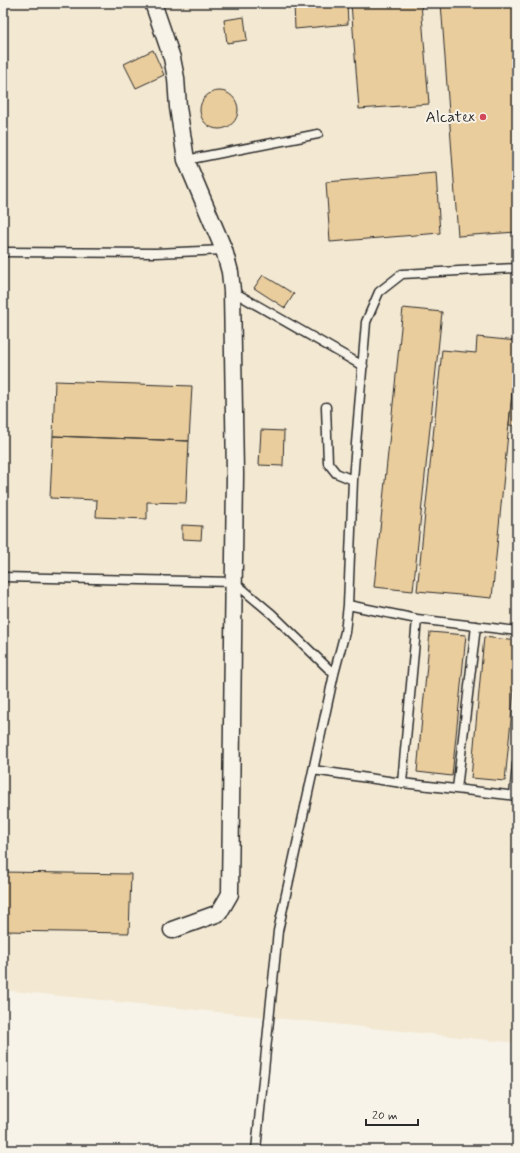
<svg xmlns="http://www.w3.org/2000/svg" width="520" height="1153" viewBox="0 0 520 1153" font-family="Mynerve,sans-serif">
<rect width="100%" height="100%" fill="#f7f3e8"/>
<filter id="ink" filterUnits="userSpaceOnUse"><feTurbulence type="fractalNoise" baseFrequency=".025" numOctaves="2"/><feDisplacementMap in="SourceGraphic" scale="8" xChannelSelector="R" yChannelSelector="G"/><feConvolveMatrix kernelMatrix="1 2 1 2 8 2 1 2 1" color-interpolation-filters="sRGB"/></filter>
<g filter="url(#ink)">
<!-- built -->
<path fill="#f3e8d2" d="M 3,3 L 517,3 L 517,1043 L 3,990 Z"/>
<!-- building -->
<path fill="#eacd9d" stroke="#2b2b2b" d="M 294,3 L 347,3 L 348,24 L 295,29 Z
M 351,3 L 421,3 L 429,104 L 359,109 Z
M 441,3 L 517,3 L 517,232 L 458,236 Z
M 244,17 L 247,40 L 227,43 L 224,20 Z
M 153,50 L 164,75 L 136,88 L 124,64 Z
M200 110a19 19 0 1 1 38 0a19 19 0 1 1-38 0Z
M 436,173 L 440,233 L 330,242 L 326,182 Z
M 263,275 L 294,294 L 285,308 L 254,288 Z
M 403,308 L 442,312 L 413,591 L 374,587 Z
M 477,337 L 517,341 L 492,598 L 417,591 L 442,350 L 476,353 Z
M 517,350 L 517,426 L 509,425 Z
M 55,381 L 192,386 L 189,441 L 53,436 Z
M 261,430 L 284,431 L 283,466 L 259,465 Z
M 53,436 L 189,441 L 186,503 L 147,502 L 147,519 L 96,517 L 97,500 L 50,498 Z
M 182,525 L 202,526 L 201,540 L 182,539 Z
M 430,632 L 466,635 L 452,776 L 417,772 Z
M 484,637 L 517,641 L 517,659 L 505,781 L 471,778 Z
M 3,872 L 131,874 L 129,933 L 3,931 Z"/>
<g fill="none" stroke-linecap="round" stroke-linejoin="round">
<defs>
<path id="service" d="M 186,160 L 318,134
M 3,252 L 156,253 L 224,250
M 232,291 L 363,366
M 326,407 L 328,463 L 336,473 L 353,480
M 3,577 L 234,582 L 272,614 L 334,674
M 348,605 L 417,619 L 517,631
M 313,770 L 402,783 L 517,796
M 402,783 L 417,619
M 457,789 L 476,626
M 514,796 L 517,764
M 256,1150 L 278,931 L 334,674 L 345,632 L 348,605 L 353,480 L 366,322 L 379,292 L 402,274 L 517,268"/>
<path id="minor" d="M 153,3 L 172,58 L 176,78 L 178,107 L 186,160 L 224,250 L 230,272 L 232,291 L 235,474 L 230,894 L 219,913 L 172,930"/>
</defs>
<!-- service casing -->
<use href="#service" stroke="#2b2b2b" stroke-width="11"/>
<!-- minor casing -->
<use href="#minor" stroke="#2b2b2b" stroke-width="19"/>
<!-- service -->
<use href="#service" stroke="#f7f3e8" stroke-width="8"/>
<!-- minor -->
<use href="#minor" stroke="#f7f3e8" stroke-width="16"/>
</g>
</g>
<!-- markers -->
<circle fill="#d1495b" stroke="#f7f3e8" stroke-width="1.5" cx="483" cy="117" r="4"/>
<g text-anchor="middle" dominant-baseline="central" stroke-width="4" stroke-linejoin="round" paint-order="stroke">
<!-- poi labels -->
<g font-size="16" fill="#2b2b2b" stroke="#f7f3e8" text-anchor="end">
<text x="475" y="117">Alcatex</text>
</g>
</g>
<!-- margin -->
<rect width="520" height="1153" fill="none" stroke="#f7f3e8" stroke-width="16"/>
<rect x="8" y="8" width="504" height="1137" fill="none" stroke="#2b2b2b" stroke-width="1.5" filter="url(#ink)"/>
<!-- scale -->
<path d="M366 1119v6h52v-6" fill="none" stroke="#2b2b2b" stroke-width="2"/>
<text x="372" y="1119" font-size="12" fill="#2b2b2b" stroke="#f7f3e8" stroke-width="3" paint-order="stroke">20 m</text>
</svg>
